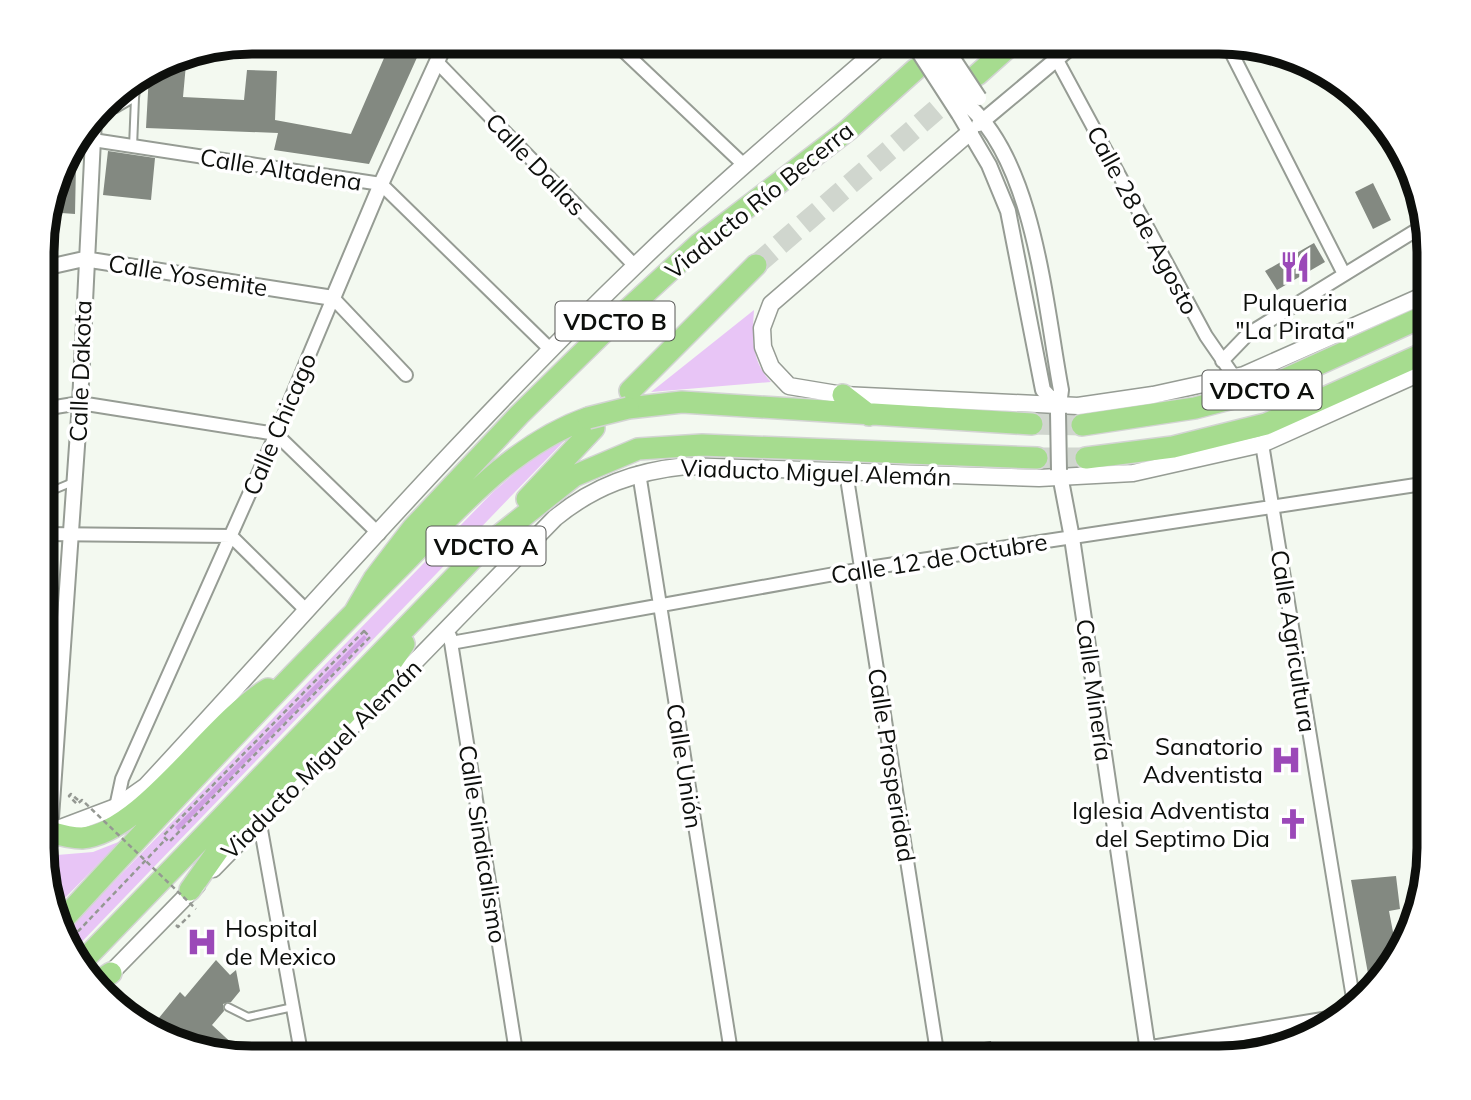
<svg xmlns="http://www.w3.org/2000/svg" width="1471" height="1100" viewBox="0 0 1471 1100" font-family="Mulish,sans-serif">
<rect width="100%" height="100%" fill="#f3f9f0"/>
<!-- green -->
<path fill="#e8c5f6" d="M 754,310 C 752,337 751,361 771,382 L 651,392 Z
M 569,436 L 72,952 L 62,935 L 493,492 L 533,457 Z
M 121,841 L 55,908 L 57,855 L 93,852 Z"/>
<!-- water -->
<path fill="#d0a1e3" d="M 364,635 L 367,638 L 178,831 L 175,827 Z"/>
<!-- building -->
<path fill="#838981" d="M 391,42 L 424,42 L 369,164 L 274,150 L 278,133 L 146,128 L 149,74 L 187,53 L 183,97 L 244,100 L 247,70 L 277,71 L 275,120 L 351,134 Z
M 108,151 L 155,158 L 151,200 L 103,195 Z
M 67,156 L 76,164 L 75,214 L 48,212 Z
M 1373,183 L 1391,220 L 1373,229 L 1355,192 Z
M 1314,243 L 1325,262 L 1277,290 L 1265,271 Z
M 1396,876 L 1400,909 L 1389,911 L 1397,953 L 1371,990 L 1351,880 Z
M 216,960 L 230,975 L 236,970 L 240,991 L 231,1002 L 223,1004 L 224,1011 L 212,1025 L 248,1058 L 172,1042 L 150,1029 L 180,992 L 185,997 Z
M 991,1041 L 994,1058 L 957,1058 L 956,1046 Z"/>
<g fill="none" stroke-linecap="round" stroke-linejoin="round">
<!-- motorway-tunnel -->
<path stroke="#d0d6ce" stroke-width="21" stroke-dasharray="21 10" stroke-linecap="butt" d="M 756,265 L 964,86
M 1032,424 L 1082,425
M 1037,458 L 1086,458"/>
<defs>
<path id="service" d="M 135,98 L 137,81
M 103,108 L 116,109 L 135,98 L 133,147
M 49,492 L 73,482
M 43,644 L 62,646
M 228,1007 L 248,1017 L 293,1007"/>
<path id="minor" d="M 614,42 L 744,165
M 1226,42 L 1344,274
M 1057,60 L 1206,336 L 1235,378
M 437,62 L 635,266
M 72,146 L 93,140 L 381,184 L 551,350
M 1222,361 L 1248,334 L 1423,226
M 43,409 L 80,403 L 276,434 L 379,534
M 1262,444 L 1354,1004
M 846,472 L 938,1058
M 639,473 L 732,1058
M 43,534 L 231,536 L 307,611
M 450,636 L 517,1058
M 451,643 L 862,569 L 1429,483
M 116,807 L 122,779 L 276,434 L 333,298 L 406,375
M 260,824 L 302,1058"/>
<path id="tertiary" d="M 969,106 C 1035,166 1045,305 1061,390 L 1058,413
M 959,114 L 989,165 L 1008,211 L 1043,390 L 1058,406
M 979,124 L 1077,42
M 44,268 L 84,259 L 333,298 L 381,184 L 446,42
M 1059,470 L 1072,538 L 1149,1058
M 43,834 L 50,832 L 80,403 L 94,119
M 1090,1058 L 1335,1018"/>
<path id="secondary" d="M 970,132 L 771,304 L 762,328 L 763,347 L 771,367 L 789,386 L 843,395 L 1078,406 L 1153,395 L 1244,375 L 1429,293
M 213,869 L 555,518 C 594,486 636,471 686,466 L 1039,478 L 1133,473 L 1262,444 L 1429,369
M 46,874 L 50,832 L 116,807 L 146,786 C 307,612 463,432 634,267 C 715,188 801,116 886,42
M 105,979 L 197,885"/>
<path id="motorway" d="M 977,75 L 1014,42
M 630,391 L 756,265
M 843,395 L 869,415
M 628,408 L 682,402 L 1032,424
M 1082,425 L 1195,408 L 1257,392 L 1429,314
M 1086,458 L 1173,447 L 1266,424 L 1429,351
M 527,499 L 594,428
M 354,613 L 374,579 L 413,528 L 519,415 L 613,323 L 699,244 L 848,130 L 916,69
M 50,832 C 60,835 71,838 82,838 C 143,833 212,722 268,689
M 46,875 L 46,874
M 190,890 L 226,839 L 384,673 L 404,644
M 59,924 C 168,805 278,688 392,575 C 451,517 508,446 588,418
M 81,963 L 481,550 L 574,476 L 638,449 L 702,445 L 1037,458
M 96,983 L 111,973"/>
</defs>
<!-- service casing -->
<use href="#service" stroke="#969c94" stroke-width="10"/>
<!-- minor casing -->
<use href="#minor" stroke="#969c94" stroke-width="16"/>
<!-- tertiary casing -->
<use href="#tertiary" stroke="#969c94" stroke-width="18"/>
<!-- secondary casing -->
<use href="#secondary" stroke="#969c94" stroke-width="19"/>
<!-- motorway casing -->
<use href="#motorway" stroke="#d3d4d3" stroke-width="24"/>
<!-- path -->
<path stroke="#949892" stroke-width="2.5" stroke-dasharray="5 3.5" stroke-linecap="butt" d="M 364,631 L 370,637 L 169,842 L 163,836 Z
M 176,925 L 178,927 L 190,915
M 66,944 L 165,840"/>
<!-- service -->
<use href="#service" stroke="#fff" stroke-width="6"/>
<!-- minor -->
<use href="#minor" stroke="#fff" stroke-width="12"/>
<!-- tertiary -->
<use href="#tertiary" stroke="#fff" stroke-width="14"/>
<!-- secondary -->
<use href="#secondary" stroke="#fff" stroke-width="16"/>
<!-- motorway -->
<use href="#motorway" stroke="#a6dc8f" stroke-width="21"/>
<defs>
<path id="tertiary-bridge" d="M 927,42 L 969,106
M 942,42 L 979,98
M 915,46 L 959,114
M 1058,413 L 1059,470"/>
<path id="motorway-bridge" d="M 588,418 L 628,408"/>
</defs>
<!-- tertiary-bridge casing -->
<use href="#tertiary-bridge" stroke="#969c94" stroke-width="18" stroke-linecap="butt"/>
<!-- motorway-bridge casing -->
<use href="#motorway-bridge" stroke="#d3d4d3" stroke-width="24" stroke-linecap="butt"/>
<!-- path-bridge -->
<path stroke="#949892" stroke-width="2.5" stroke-dasharray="5 3.5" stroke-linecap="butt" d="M 78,800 L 71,794 L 69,796 L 77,804 L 82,800 L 196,909"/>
<!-- tertiary-bridge -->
<use href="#tertiary-bridge" stroke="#fff" stroke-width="14"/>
<!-- motorway-bridge -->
<use href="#motorway-bridge" stroke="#a6dc8f" stroke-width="21"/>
</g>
<!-- icons -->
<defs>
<symbol id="restaurant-bare" viewBox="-9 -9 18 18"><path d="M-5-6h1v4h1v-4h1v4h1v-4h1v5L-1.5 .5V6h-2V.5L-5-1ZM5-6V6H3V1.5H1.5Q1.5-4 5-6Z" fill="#9b49b8" stroke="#fff" stroke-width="2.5" paint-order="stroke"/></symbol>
<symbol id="hospital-bare" viewBox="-9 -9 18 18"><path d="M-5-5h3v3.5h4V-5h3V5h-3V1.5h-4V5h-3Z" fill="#9b49b8" stroke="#fff" stroke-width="2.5" paint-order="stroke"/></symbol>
<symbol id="church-bare" viewBox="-9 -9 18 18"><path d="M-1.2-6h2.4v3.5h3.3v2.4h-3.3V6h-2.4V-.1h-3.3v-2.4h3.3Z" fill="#9b49b8" stroke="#fff" stroke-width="2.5" paint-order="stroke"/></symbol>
</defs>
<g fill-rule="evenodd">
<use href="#restaurant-bare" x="1273" y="245" width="44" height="44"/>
<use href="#hospital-bare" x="1264" y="738" width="44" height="44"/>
<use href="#church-bare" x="1271" y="802" width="44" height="44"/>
<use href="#hospital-bare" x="180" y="920" width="44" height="44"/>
</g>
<g text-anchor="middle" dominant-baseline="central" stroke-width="7" stroke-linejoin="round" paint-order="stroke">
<!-- shield labels -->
<g fill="#fff" stroke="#565755" stroke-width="2">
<rect x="555.5" y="301.5" width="119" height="39" rx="5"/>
<rect x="1202.5" y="370.5" width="119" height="39" rx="5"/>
<rect x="426.5" y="526.5" width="119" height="39" rx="5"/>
</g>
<g font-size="23" font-weight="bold" fill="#0d0f0c">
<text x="615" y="321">VDCTO B</text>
<text x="1262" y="390">VDCTO A</text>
<text x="486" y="546">VDCTO A</text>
</g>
<!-- street labels -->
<g font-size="24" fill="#0d0f0c" stroke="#fff">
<text transform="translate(536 164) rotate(46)">Calle Dallas</text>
<text transform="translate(281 169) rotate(9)">Calle Altadena</text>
<text transform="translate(759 200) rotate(-39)">Viaducto Río Becerra</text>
<text transform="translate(1143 220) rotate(62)">Calle 28 de Agosto</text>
<text transform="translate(188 275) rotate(9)">Calle Yosemite</text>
<text transform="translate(80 371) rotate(-88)">Calle Dakota</text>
<text transform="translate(279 424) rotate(-67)">Calle Chicago</text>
<text transform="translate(816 472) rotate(2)">Viaducto Miguel Alemán</text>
<text transform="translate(939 558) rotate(-9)">Calle 12 de Octubre</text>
<text transform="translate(1294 641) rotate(81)">Calle Agricultura</text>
<text transform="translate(1095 690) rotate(82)">Calle Minería</text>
<text transform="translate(321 759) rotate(-45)">Viaducto Miguel Alemán</text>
<text transform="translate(892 765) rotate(81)">Calle Prosperidad</text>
<text transform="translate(685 766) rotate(81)">Calle Unión</text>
<text transform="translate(483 844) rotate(81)">Calle Sindicalismo</text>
</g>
<!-- poi labels -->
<g font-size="24" fill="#0d0f0c" stroke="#fff" text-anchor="end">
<text x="1295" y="302" text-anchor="middle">Pulqueria<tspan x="1295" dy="28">"La Pirata"</tspan></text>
<text x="1263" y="746">Sanatorio<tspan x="1263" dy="28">Adventista</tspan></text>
<text x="1270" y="810">Iglesia Adventista<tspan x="1270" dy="28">del Septimo Dia</tspan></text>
<text x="225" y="928" text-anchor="start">Hospital<tspan x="225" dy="28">de Mexico</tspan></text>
</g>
</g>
<!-- crop -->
<path d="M0 0H1471V1100H0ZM252 54H1219A198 198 0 0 1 1417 252V848A198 198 0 0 1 1219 1046H252A198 198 0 0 1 54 848V252A198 198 0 0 1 252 54Z" fill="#fff" fill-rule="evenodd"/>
<path fill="none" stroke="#0d0f0c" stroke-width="9" d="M252 54H1219A198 198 0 0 1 1417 252V848A198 198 0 0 1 1219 1046H252A198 198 0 0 1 54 848V252A198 198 0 0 1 252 54Z"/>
</svg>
